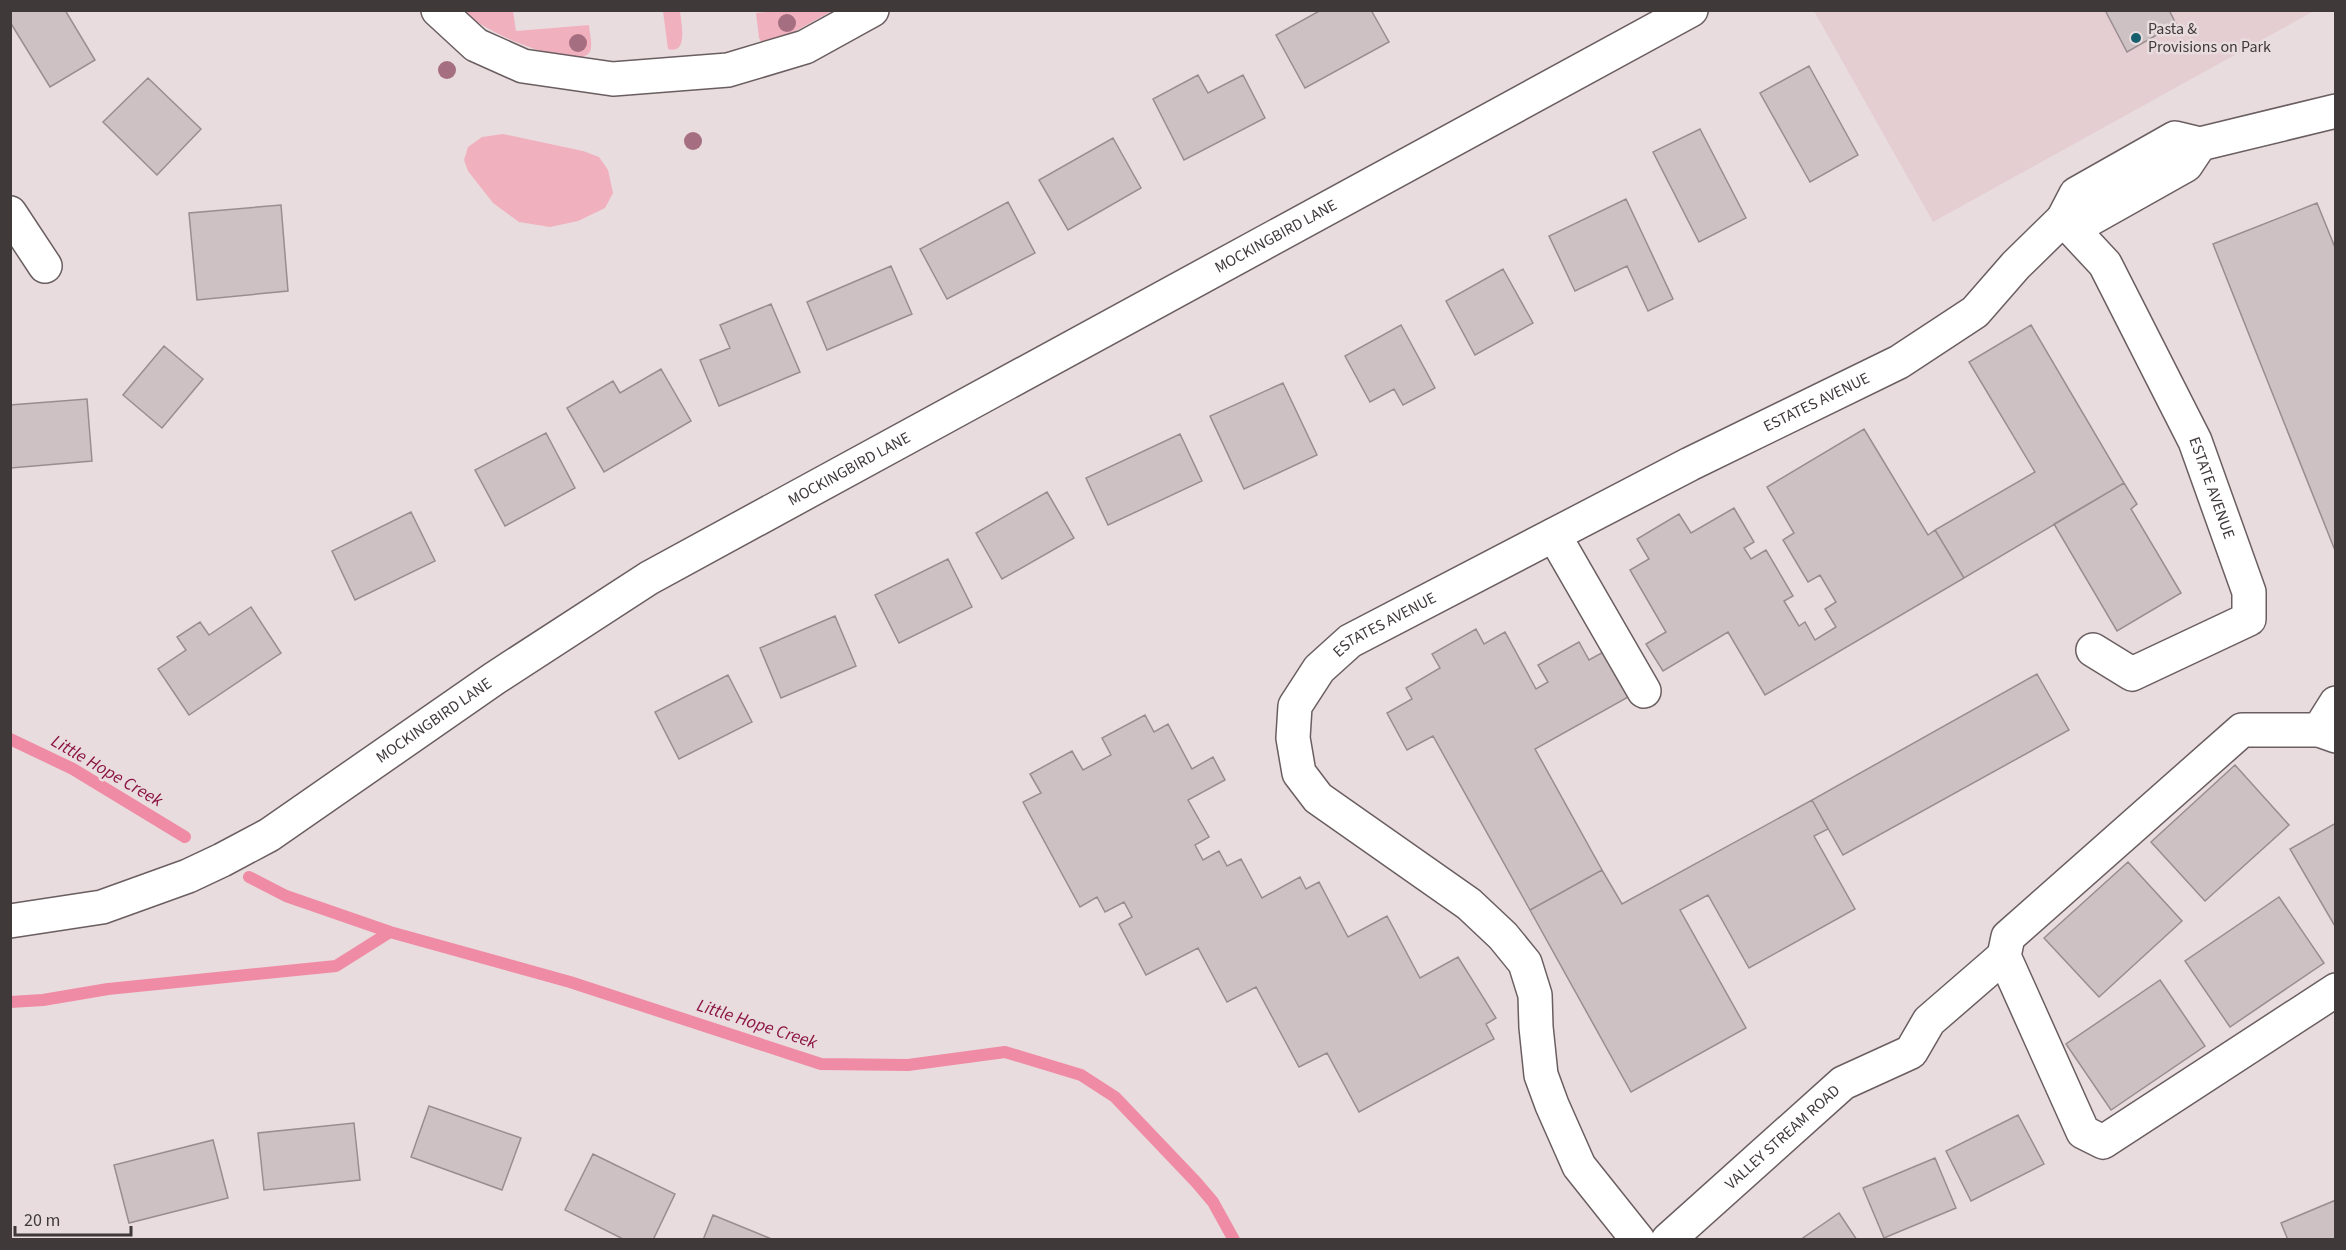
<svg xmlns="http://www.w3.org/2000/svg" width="2346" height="1250" viewBox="0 0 2346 1250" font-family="'Source Sans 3',sans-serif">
<rect width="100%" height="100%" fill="#e9dcde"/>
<!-- built -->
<path fill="#e4ced2" d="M 1814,11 L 2314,11 L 1933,222 Z"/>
<!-- green -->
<path fill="#f1b0be" d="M 792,10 L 832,11 L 777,41 L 762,44 L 759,38 L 756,13 Z
M 466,11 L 513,11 L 516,31 L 589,25 C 589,32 594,47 589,53 C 575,71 476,30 466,11 Z
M 663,11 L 680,11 C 681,23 689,55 668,49 Z
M 503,134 L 583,151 L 599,157 L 608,170 L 613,193 L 605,208 L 578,221 L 550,227 L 519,222 L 493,203 L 468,171 L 464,160 L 468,147 L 482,137 Z"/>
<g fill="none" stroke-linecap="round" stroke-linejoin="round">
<!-- stream -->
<path stroke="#ef8ba4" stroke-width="12" d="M 10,739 L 73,769 L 185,837
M 249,877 L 286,896 L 390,932 L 570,982 L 821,1064 L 908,1065 L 1005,1052 L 1081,1075 L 1115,1097 L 1196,1182 L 1213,1202 L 1234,1240
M 10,1002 L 43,1000 L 108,989 L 336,966 L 390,932"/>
</g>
<!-- building -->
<path fill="#cec1c4" stroke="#998d90" stroke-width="1.5" d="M 13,10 L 65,10 L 95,60 L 50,87 L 10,22 L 10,12 Z
M 1321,10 L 1371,10 L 1389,42 L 1305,88 L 1276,35 Z
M 2105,10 L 2169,10 L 2176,24 L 2127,52 Z
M 1809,66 L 1858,155 L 1810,182 L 1760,93 Z
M 1198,75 L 1208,93 L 1243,75 L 1265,118 L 1184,160 L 1153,99 Z
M 148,78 L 201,129 L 157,175 L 103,122 Z
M 1700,129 L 1746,218 L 1699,242 L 1653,152 Z
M 1113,138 L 1141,188 L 1068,230 L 1039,180 Z
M 1626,199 L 1673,299 L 1648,311 L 1627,266 L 1575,291 L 1549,236 Z
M 1008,202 L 1035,253 L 947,299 L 920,249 Z
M 2317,203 L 2336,250 L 2336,553 L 2213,244 Z
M 281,205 L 288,291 L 197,300 L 189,213 Z
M 891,266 L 912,314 L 827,350 L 807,302 Z
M 1503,269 L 1533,323 L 1475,355 L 1446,301 Z
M 771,304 L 800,372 L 719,406 L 700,360 L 730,348 L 720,325 Z
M 1401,325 L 1435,388 L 1403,405 L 1394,389 L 1370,402 L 1345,356 Z
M 2031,325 L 2124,483 L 1964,578 L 1935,530 L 2035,472 L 1969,362 Z
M 164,346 L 203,379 L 162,428 L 123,395 Z
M 661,369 L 691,421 L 604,472 L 567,408 L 613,381 L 620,393 Z
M 1283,383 L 1317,455 L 1244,489 L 1210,416 Z
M 87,399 L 92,461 L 11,468 L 10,405 Z
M 1864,429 L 1928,535 L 1935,530 L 1964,578 L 1765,695 L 1728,632 L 1663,671 L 1646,644 L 1666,632 L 1630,570 L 1649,559 L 1637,539 L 1679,514 L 1691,533 L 1734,508 L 1754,542 L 1744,548 L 1751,559 L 1766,550 L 1793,596 L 1784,601 L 1799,626 L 1805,622 L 1815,640 L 1836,627 L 1825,609 L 1836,602 L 1820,575 L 1808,582 L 1783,540 L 1794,533 L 1767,487 Z
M 546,433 L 575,488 L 505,526 L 475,470 Z
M 1180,434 L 1202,481 L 1108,525 L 1086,478 Z
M 2124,483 L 2137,504 L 2131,509 L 2181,593 L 2117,631 L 2054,524 Z
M 1047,492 L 1074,538 L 1002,579 L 976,533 Z
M 411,512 L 435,561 L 355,600 L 332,551 Z
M 948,559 L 972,607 L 899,643 L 875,595 Z
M 251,607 L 281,653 L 189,715 L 158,669 L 186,650 L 177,637 L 200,622 L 209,635 Z
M 835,616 L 856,666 L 781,698 L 760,648 Z
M 1476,629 L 1484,644 L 1505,632 L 1536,689 L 1548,682 L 1538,665 L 1579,642 L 1589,660 L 1605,651 L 1630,696 L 1535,749 L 1602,870 L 1530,910 L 1433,736 L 1407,750 L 1387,713 L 1412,699 L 1406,688 L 1440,668 L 1432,654 Z
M 2037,674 L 2069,730 L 1843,855 L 1812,800 Z
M 728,675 L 752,722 L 679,759 L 655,712 Z
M 1145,715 L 1154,732 L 1168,724 L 1192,769 L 1213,757 L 1225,780 L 1188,800 L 1209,837 L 1195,845 L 1203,860 L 1219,851 L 1227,866 L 1241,859 L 1262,898 L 1300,877 L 1306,889 L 1319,882 L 1348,937 L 1387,916 L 1420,978 L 1458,957 L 1496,1018 L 1486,1024 L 1494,1039 L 1359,1112 L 1327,1053 L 1299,1067 L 1256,987 L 1227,1002 L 1198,948 L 1146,975 L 1119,924 L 1132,917 L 1124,902 L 1105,912 L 1097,897 L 1080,907 L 1023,802 L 1041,793 L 1030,774 L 1072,751 L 1083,770 L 1111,755 L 1102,738 Z
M 2235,765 L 2289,825 L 2205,901 L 2151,842 Z
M 1812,800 L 1828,829 L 1814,836 L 1855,909 L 1749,968 L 1708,895 L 1680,910 L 1746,1028 L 1631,1092 L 1530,910 L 1602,870 L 1622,904 Z
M 2336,823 L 2336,928 L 2290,849 Z
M 2128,862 L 2182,921 L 2099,997 L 2044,938 Z
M 2279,897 L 2324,963 L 2230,1027 L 2185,961 Z
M 2160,980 L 2205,1046 L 2111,1110 L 2066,1044 Z
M 429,1106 L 521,1138 L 502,1190 L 411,1157 Z
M 2018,1115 L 2044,1164 L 1971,1201 L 1946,1151 Z
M 354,1123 L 360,1180 L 264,1190 L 258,1133 Z
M 213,1140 L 228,1198 L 129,1223 L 114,1165 Z
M 593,1154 L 675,1194 L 653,1240 L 625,1240 L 565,1210 Z
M 1935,1158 L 1956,1208 L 1884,1238 L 1863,1188 Z
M 2336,1200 L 2336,1240 L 2288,1240 L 2281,1223 Z
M 1839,1213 L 1857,1240 L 1800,1240 Z
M 713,1215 L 774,1240 L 703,1240 Z"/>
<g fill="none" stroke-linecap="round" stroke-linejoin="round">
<defs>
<g id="minor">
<path d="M 438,10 L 476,45 L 523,66 L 613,79 L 728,70 L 805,47 L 872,10"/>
<path d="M 10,213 L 45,266"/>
<path id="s1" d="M 2063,219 L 2105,264 L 2195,441 L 2249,592 L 2249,619 L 2132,674 L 2093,650"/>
<path d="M 2063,219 L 2090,219 L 2186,165 L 2200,144"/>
<path d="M 1554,535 L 1644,691"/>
<path d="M 2319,730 L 2336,703"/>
<path d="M 2336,736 L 2319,730 L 2242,730 L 2008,937 L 2004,956 L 2083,1132 L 2103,1142 L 2336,990"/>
<path id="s2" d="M 10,921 L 102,907 L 188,876 L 222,860 L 269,835 L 495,678 L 649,578 L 1691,10"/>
<path id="s3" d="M 1638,1240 L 1579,1166 L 1552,1105 L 1541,1075 L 1536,1027 L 1535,995 L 1525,963 L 1503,936 L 1469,904 L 1318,798 L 1299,773 L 1293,738 L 1295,706 L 1319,669 L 1350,641 L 1690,464 L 1899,362 L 1975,312 L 2016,265 L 2063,219 L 2076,194 L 2175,138 L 2200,144 L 2336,111"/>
<path id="s4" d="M 1668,1240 L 1843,1083 L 1911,1052 L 1929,1021 L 2004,956"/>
</g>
</defs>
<!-- minor casing -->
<use href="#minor" stroke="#6a5e61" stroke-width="36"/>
<!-- minor -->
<use href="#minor" stroke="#fff" stroke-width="33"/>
</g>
<!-- trees -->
<g fill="#a56f81">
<circle cx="787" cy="23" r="9"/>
<circle cx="578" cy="43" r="9"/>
<circle cx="447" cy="70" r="9"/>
<circle cx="693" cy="141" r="9"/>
</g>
<!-- markers -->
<circle fill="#16606e" stroke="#e9dcde" stroke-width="2" cx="2136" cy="38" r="6"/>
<g text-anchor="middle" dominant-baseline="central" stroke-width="5" stroke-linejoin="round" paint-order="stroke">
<!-- poi labels -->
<g font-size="16" fill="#3f393a" stroke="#e9dcde" text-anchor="start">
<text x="2148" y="29">Pasta &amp;<tspan x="2148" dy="18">Provisions on Park</tspan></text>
</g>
<!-- street labels -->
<g font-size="16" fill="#3f393a" stroke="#e9dcde">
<text stroke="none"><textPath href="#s2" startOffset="1448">MOCKINGBIRD LANE</textPath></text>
<text stroke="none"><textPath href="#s3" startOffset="1282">ESTATES AVENUE</textPath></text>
<text stroke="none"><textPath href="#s2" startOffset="962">MOCKINGBIRD LANE</textPath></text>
<text stroke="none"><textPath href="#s1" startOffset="310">ESTATE AVENUE</textPath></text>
<text stroke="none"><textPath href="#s3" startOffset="796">ESTATES AVENUE</textPath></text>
<text stroke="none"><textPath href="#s2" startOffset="476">MOCKINGBIRD LANE</textPath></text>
<text stroke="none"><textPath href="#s4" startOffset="154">VALLEY STREAM ROAD</textPath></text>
</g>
<!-- water labels -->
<g font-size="18" font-style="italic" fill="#8b1443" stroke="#e9dcde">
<text transform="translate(107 771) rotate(30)">Little Hope Creek</text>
<text transform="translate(757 1024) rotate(18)">Little Hope Creek</text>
</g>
</g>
<!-- border -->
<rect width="2346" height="1250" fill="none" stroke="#3f393a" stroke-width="24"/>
<!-- scale -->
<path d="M15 1226v9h116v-9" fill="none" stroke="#3f393a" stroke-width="3"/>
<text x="24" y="1226" font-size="18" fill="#3f393a" stroke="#e9dcde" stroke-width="4.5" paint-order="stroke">20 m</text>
</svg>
